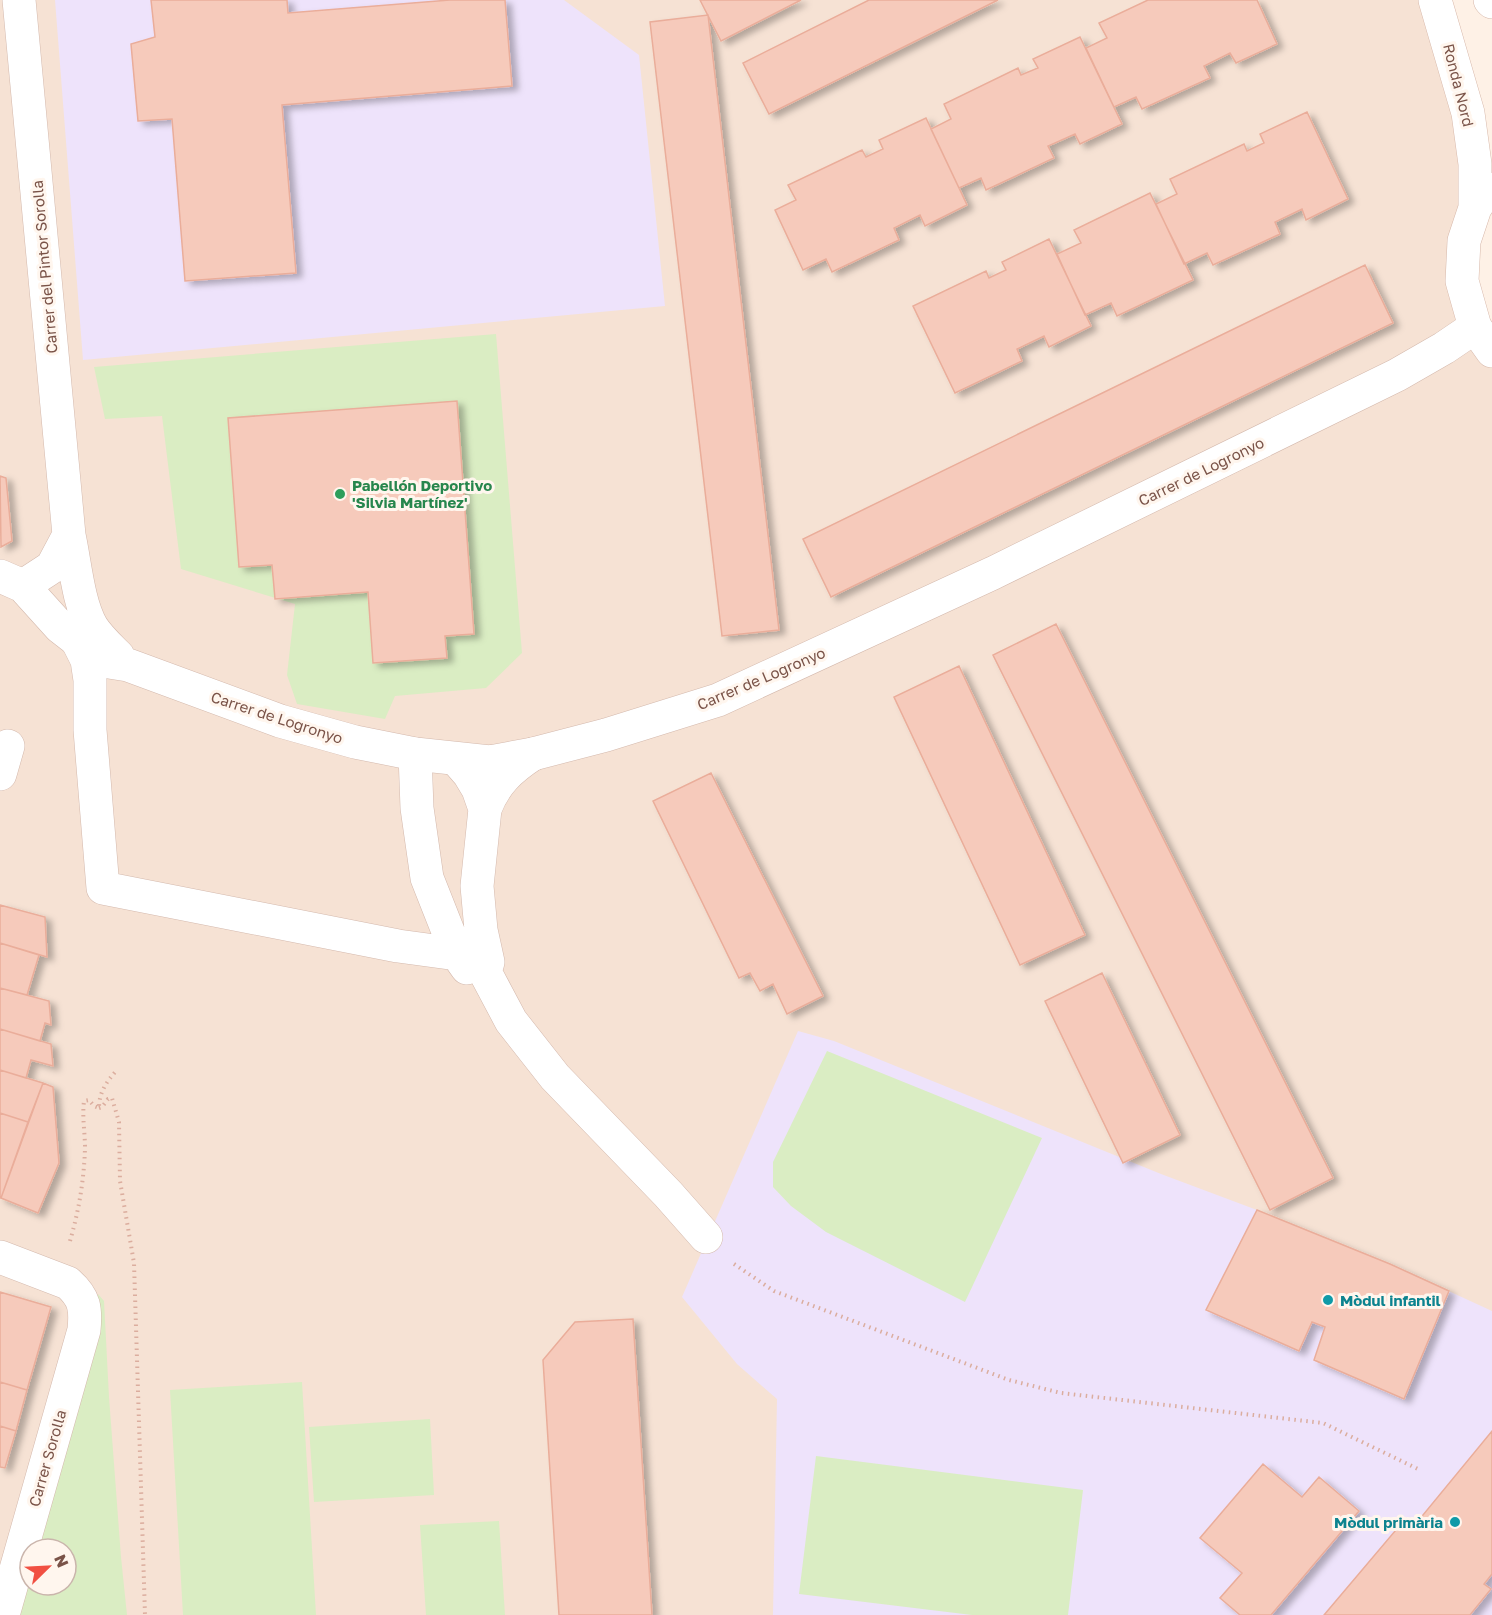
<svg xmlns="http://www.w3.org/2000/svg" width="1492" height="1615" viewBox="0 0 1492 1615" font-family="'Golos Text',sans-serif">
<defs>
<filter id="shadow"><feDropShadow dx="6" dy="4" stdDeviation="3" flood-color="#0004"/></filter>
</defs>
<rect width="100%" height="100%" fill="#fef1e6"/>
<!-- residential -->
<path fill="#f6e2d4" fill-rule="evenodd" d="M 0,0 L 1435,0 L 1468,113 L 1464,241 L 1492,351 L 1492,1615 L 0,1615 ZM 30,1549 L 66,1549 L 66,1585 L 30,1585 Z"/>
<!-- education -->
<path fill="#eee3fb" d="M 55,0 L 564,0 L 639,55 L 665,306 L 83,360 Z
M 798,1031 L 834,1041 L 1161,1174 L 1257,1210 L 1390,1264 L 1492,1311 L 1492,1615 L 773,1615 L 777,1399 L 737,1364 L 682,1297 Z"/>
<!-- green -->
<path fill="#daedc3" d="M 496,334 L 522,653 L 486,688 L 395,696 L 385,719 L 297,704 L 287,675 L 295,604 L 181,569 L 162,416 L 105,419 L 94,367 Z
M 827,1051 L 1042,1138 L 965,1302 L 826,1232 L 791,1206 L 773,1187 L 773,1162 Z
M 98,1294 L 104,1301 L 109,1397 L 121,1557 L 127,1615 L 18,1615 L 30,1574 L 30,1585 L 66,1585 L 66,1549 L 37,1549 L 96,1322 Z
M 302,1382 L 316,1615 L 183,1615 L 170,1390 Z
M 430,1419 L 434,1495 L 314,1502 L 309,1427 Z
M 816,1456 L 1083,1490 L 1068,1615 L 972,1615 L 799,1594 Z
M 499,1521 L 505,1615 L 426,1615 L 420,1525 Z"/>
<!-- building -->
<path fill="#f6cabb" stroke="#eaad9a" stroke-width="1.5" filter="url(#shadow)" d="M 151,0 L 287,0 L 288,13 L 450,0 L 505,0 L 512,86 L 282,105 L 296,273 L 185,281 L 172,119 L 138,121 L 131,44 L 155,37 Z
M 700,0 L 801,0 L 721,41 Z
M 869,0 L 998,0 L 769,114 L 743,63 Z
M 1148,0 L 1257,0 L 1277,44 L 1236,63 L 1230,53 L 1204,66 L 1210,78 L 1142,109 L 1136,97 L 1114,107 L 1086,48 L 1107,38 L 1099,23 Z
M 708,15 L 779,630 L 722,636 L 650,22 Z
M 1080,37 L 1122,124 L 1080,144 L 1075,134 L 1048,146 L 1054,158 L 986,190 L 981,178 L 959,188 L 931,129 L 951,119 L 944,104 L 1018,68 L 1021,75 L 1038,68 L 1033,59 Z
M 1307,112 L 1348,199 L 1306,220 L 1302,209 L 1275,222 L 1280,234 L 1213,265 L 1207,253 L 1184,264 L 1156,204 L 1177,194 L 1170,179 L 1244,144 L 1247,151 L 1264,143 L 1260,134 Z
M 926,118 L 967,205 L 925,226 L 920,215 L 894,228 L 899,240 L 832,272 L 826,259 L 803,270 L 775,210 L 796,200 L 788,185 L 862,150 L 866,157 L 883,149 L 879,140 Z
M 1150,193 L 1193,280 L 1117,316 L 1111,303 L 1085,315 L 1057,254 L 1081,243 L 1074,230 Z
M 1049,239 L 1091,326 L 1049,347 L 1044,336 L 1017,349 L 1022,361 L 955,393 L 913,306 L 986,271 L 989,278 L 1006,270 L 1002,262 Z
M 1365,265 L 1393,323 L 831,597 L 803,539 Z
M 457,401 L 474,634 L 445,636 L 447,658 L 373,663 L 368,592 L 275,599 L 272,565 L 239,567 L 228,418 Z
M 0,476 L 6,478 L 12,541 L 1,547 Z
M 1056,624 L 1333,1178 L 1270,1210 L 993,655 Z
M 959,666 L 1085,935 L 1020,965 L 894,697 Z
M 711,773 L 823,996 L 787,1014 L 773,984 L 760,991 L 750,973 L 739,978 L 653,801 Z
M 0,905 L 45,917 L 47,957 L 0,943 Z
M 0,943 L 39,955 L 27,995 L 0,988 Z
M 1102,973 L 1180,1135 L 1123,1163 L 1045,1001 Z
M 0,988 L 49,1001 L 51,1025 L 45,1023 L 40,1041 L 0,1029 Z
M 0,1029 L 51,1044 L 53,1066 L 31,1060 L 26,1078 L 0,1070 Z
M 0,1070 L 43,1083 L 28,1122 L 0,1113 Z
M 43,1083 L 53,1087 L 59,1163 L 38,1213 L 1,1198 Z
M 0,1113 L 28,1122 L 1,1198 L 0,1198 Z
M 1257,1210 L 1390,1264 L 1449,1291 L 1404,1399 L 1314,1360 L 1325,1327 L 1312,1322 L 1299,1351 L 1206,1310 Z
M 0,1292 L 51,1307 L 27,1390 L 0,1382 Z
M 633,1319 L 652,1615 L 559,1615 L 543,1360 L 575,1322 Z
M 0,1382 L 27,1390 L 16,1431 L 0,1426 Z
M 0,1426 L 16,1431 L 5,1468 L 0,1467 Z
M 1492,1431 L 1492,1574 L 1484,1584 L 1491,1589 L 1470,1615 L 1324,1615 L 1406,1518 L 1414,1526 Z
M 1263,1464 L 1302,1497 L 1319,1477 L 1359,1511 L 1271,1615 L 1240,1615 L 1220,1598 L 1242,1573 L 1200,1538 Z"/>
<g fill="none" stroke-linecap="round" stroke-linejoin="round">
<defs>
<path id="minor" d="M 77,640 L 87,660 L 90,680 L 90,730 L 103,888 L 398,946 L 457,954
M 415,754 L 417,808 L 427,878 L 457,954 L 467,968
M 456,759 L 469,774 L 478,789 L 485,809 L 477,886 L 481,930 L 488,962 L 485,972 L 511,1021 L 555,1077 L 668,1194 L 706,1237
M 0,774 L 8,746
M 485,809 C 495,783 510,769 533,754
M 0,1257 L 68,1283 C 85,1298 86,1309 84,1330 L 3,1615"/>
<path id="tertiary" d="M 19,0 L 69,535 C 75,562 78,603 92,627 C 99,638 109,647 118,656
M 0,576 L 23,586 L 60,627 L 87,648 L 109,662 L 128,665 L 280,721 L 355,742 L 415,754 L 490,762 L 533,754 L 606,735 L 718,700 L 993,573 L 1397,375 L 1444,348 L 1475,327
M 23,586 L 52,567 L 69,535"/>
<path id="secondary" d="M 1435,0 L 1468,113 L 1475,164 L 1475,208
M 1490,0 L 1492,2
M 1488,189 L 1475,208 L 1464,241 L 1462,281 L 1475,327 L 1492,351"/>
</defs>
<!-- minor casing -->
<use href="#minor" stroke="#d4b9ad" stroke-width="34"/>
<!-- tertiary casing -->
<use href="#tertiary" stroke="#d4b9ad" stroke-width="34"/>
<!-- secondary casing -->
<use href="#secondary" stroke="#d7b8aa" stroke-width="34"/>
<!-- path -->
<path stroke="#dbad9e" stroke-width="4" stroke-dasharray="1.5 4.5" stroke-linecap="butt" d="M 99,1108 L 102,1107 L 108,1099 L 112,1098 L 119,1122 L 120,1181 L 134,1263 L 145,1615
M 70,1241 C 79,1210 84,1180 85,1148 C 85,1132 82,1117 84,1101 L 89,1100 L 94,1106 L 99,1108 C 99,1092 107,1081 117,1070
M 734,1264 L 774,1291 L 1009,1380 L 1061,1393 L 1323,1423 L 1420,1470"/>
<!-- minor -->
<use href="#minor" stroke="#fff" stroke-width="33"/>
<!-- tertiary -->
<use href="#tertiary" stroke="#fff" stroke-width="33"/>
<!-- secondary -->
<use href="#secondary" stroke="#fff" stroke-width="33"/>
</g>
<!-- markers -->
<circle fill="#2e9e5b" stroke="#fff6ee" stroke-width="2" cx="340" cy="494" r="6"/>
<g fill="#0f9aa8" stroke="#fff6ee" stroke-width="2">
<circle cx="1328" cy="1300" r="6"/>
<circle cx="1455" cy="1522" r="6"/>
</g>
<g text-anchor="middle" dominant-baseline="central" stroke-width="6" stroke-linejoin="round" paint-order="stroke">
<!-- street labels -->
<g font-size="15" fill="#7a5348" stroke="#fff6ee">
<text transform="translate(1459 85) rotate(76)">Ronda Nord</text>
<text transform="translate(44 267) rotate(-95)">Carrer del Pintor Sorolla</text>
<text transform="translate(1201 471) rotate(-26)">Carrer de Logronyo</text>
<text transform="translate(761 678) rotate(-23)">Carrer de Logronyo</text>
<text transform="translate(277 717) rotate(18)">Carrer de Logronyo</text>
<text transform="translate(47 1458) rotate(-74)">Carrer Sorolla</text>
</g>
<!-- leisure labels -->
<g font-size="15" font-weight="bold" fill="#27864d" stroke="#fff6ee" text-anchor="start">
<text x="352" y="485">Pabellón Deportivo<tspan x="352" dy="17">'Silvia Martínez'</tspan></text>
</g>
<!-- culture labels -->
<g font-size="15" font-weight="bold" fill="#0d838f" stroke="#fff6ee" text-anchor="start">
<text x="1340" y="1300">Mòdul infantil</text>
<text x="1443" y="1522" text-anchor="end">Mòdul primària</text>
</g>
</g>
<!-- north arrow -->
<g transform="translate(48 1567) rotate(66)"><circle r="28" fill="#fff6ee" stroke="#cab5ac" stroke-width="1.5"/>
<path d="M0-4.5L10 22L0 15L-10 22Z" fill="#f15042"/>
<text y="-9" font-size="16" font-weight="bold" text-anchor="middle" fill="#7a5348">N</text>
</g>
</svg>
